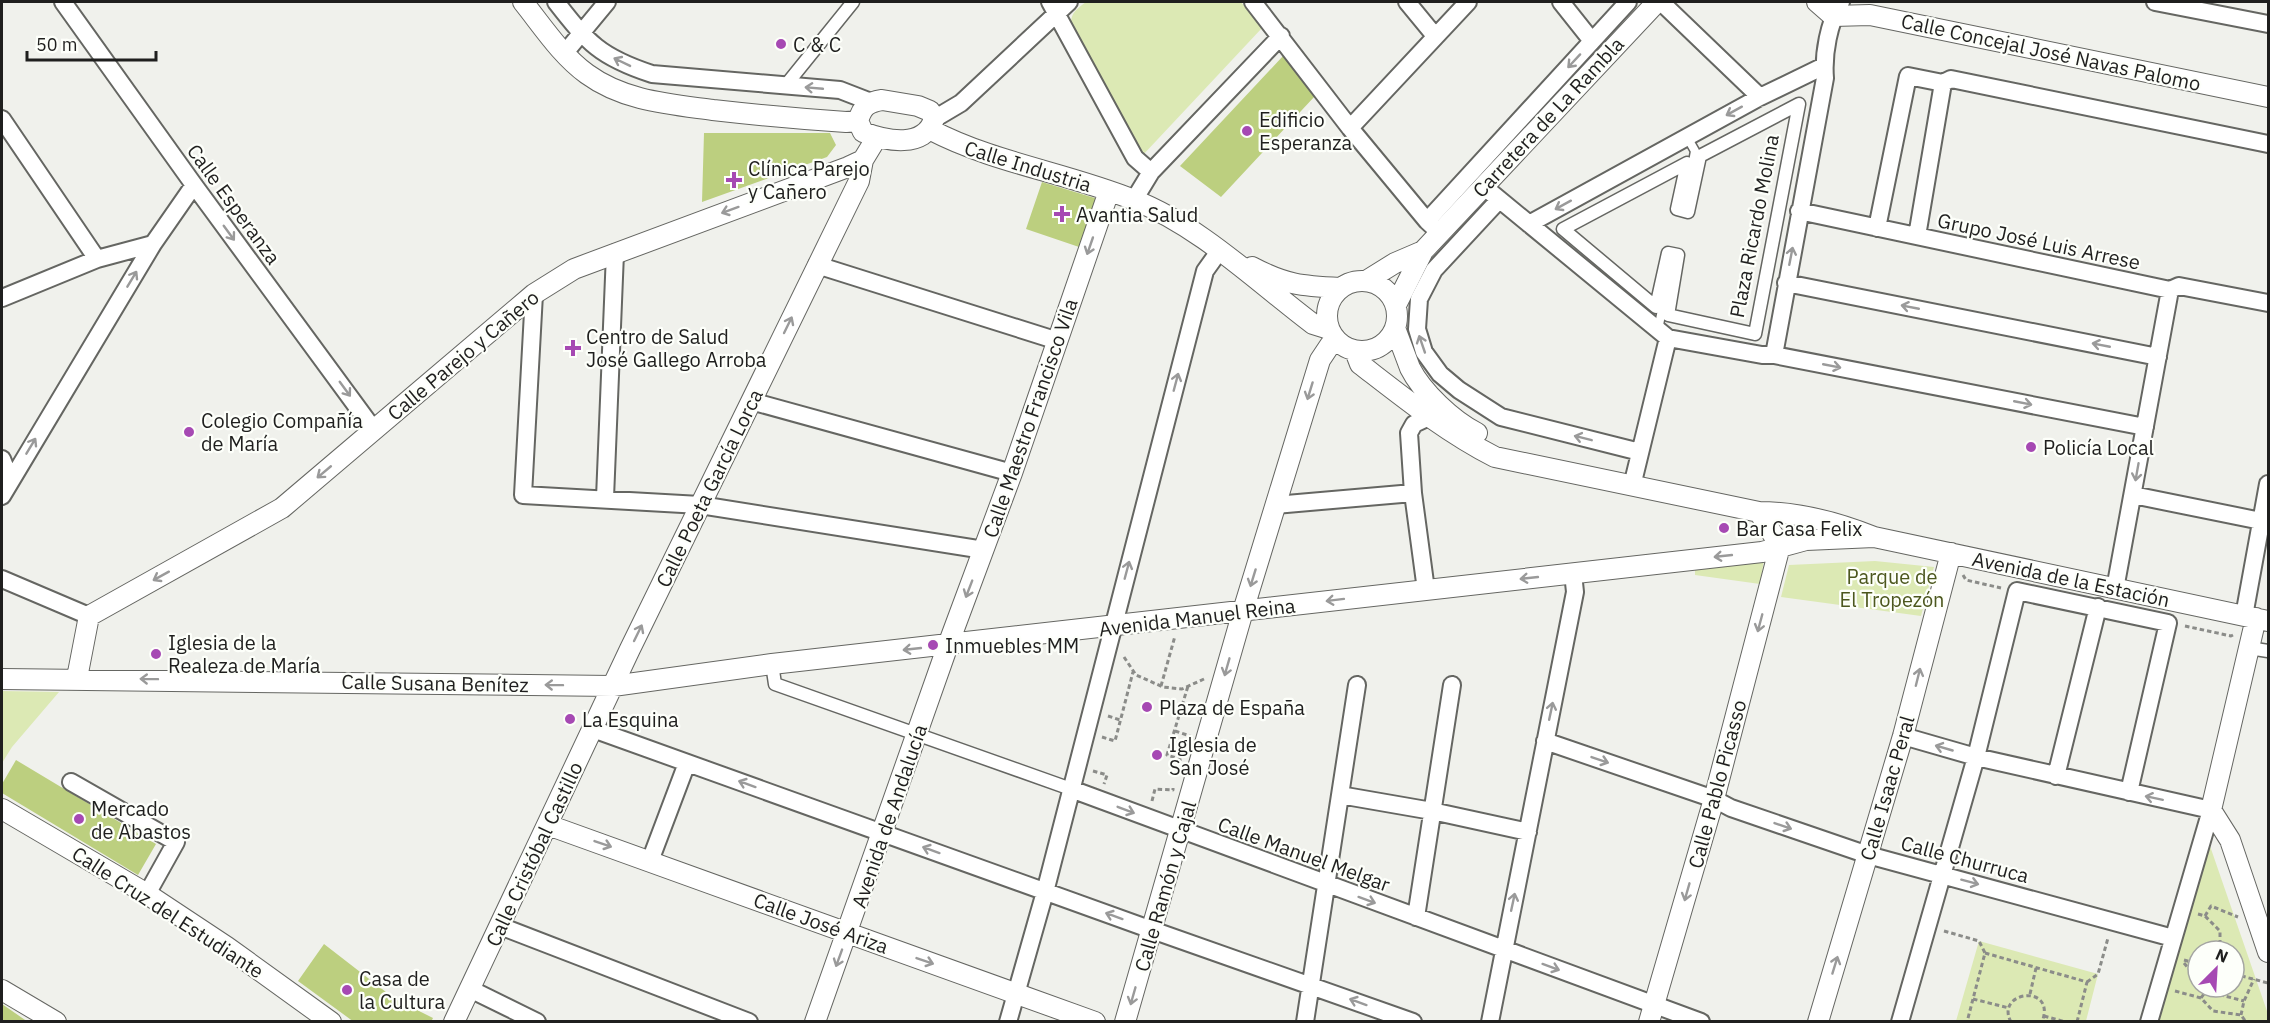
<svg xmlns="http://www.w3.org/2000/svg" width="2270" height="1023" viewBox="0 0 2270 1023" font-family="'IBM Plex Sans',sans-serif">
<rect width="100%" height="100%" fill="#f0f1ec"/>
<!-- green -->
<path fill="#dce9b4" fill-rule="evenodd" d="M 1086,2 L 1241,2 L 1262,28 L 1142,156 L 1071,26 C 1070,13 1077,9 1086,2 Z
M 1765,554 L 1760,584 L 1695,575 L 1695,562 Z
M 1875,561 L 1934,567 L 1921,616 L 1781,597 L 1789,565 Z
M 2,691 L 59,692 L 12,747 L 2,763 Z
M 2210,846 L 2268,1014 L 2268,1021 L 2159,1021 ZM 2198,951 L 2234,951 L 2234,987 L 2198,987 Z
M 1979,941 L 2098,974 L 2086,1021 L 1956,1021 Z"/>
<!-- building -->
<path fill="#bccf7f" d="M 1283,56 L 1315,96 L 1221,197 L 1180,166 Z
M 704,133 L 830,133 L 836,145 L 827,157 L 702,202 Z
M 1042,182 L 1098,199 L 1082,248 L 1026,229 Z
M 16,760 L 156,844 L 138,875 L 2,793 L 2,784 Z
M 324,944 L 395,999 L 433,1018 L 431,1022 L 354,1022 L 298,981 Z
M 2,1004 L 28,1022 L 2,1022 Z"/>
<g fill="none" stroke-linecap="round" stroke-linejoin="round">
<defs>
<path id="service" d="M 1687,137 L 1695,151 L 1692,168
M 1658,330 L 1667,284"/>
<path id="pedestrian" d="M 786,85 L 853,2
M 1799,104 L 1755,334 L 1668,315 L 1678,255 L 1668,253 L 1656,307 L 1563,229 L 1687,163 L 1677,209 L 1688,212 L 1700,156 Z
M 2249,648 L 2268,651
M 772,664 L 775,684 L 1071,789"/>
<path id="minor" d="M 63,2 L 194,185 L 374,430
M 556,2 C 588,43 600,57 652,74 L 840,90 L 871,102
M 1050,2 L 1135,158 L 1151,172
M 1253,2 L 1350,128 L 1427,221
M 1407,2 L 1435,36
M 1561,2 L 1592,41
M 1661,2 L 1760,97
M 2155,2 L 2268,24
M 564,54 L 607,2
M 2,119 L 97,259
M 934,119 L 961,103 L 1069,2
M 1350,128 L 1468,2
M 1483,186 L 1668,338 L 1762,355 L 1774,355 L 2145,427
M 1134,200 L 1151,172 L 1281,36
M 1499,200 L 1434,270 L 1419,299 L 1417,329 L 1424,352 L 1440,374 L 1459,390 L 1501,417 L 1640,452
M 1799,211 L 2170,290 L 2179,286 L 2268,303
M 1529,224 L 1760,97 L 1824,66
M 1877,228 L 1908,76 L 1943,83
M 1439,232 L 1427,221 L 1628,2
M 1917,236 L 1943,83 L 1951,79 L 2268,144
M 817,265 L 1058,341
M 1786,283 L 2158,357
M 534,294 L 523,495 L 700,505 L 984,550
M 2,298 L 97,259 L 153,244
M 1774,355 L 1825,78 C 1823,53 1829,23 1841,2
M 751,401 L 1012,473
M 2,459 L 10,479
M 1632,486 L 1668,338
M 2133,495 L 2261,521
M 2,496 L 153,244 L 194,185
M 605,498 L 615,253
M 1275,505 L 1413,493
M 2,579 L 89,616
M 2115,589 L 2170,290
M 1426,590 L 1413,493 L 1409,433 L 1414,424 L 1429,417
M 2244,616 L 2268,484
M 593,729 L 1152,930 L 1413,1022
M 1903,736 L 1976,757 L 2211,810 L 2149,1022
M 1545,741 L 1714,799 L 1731,808 L 1868,855 L 2173,938
M 2056,776 L 2098,607
M 71,782 L 176,842 L 147,894
M 1071,789 L 1701,1022
M 1340,795 L 1432,811 L 1528,832
M 650,861 L 687,763
M 1416,917 L 1452,685
M 500,926 L 749,1022
M 470,989 L 537,1022
M 1008,1022 L 1045,892 L 1205,271 L 1220,250
M 1305,1022 L 1357,685
M 1490,1022 L 1575,592 L 1573,573
M 1900,1022 L 1976,757 L 2017,591 L 2168,623 L 2129,792"/>
<path id="tertiary" d="M 523,2 C 543,27 561,55 587,74 C 624,101 669,104 713,110 C 757,115 801,119 846,122 L 858,121
M 1817,2 L 1833,16 L 1870,15 L 2268,97
M 882,100 L 918,106 L 930,111 L 934,119 C 925,149 886,141 863,132 L 858,121 C 862,107 868,102 882,100 Z
M 931,130 C 994,163 1068,173 1134,200 C 1200,226 1256,281 1313,324 L 1329,329
M 1252,267 C 1286,285 1302,286 1340,288
M1327 316a35 35 0 1 1 70 0a35 35 0 1 1-70 0Z
M 1366,281 L 1395,263 L 1423,251
M 1396,305 L 1423,251 L 1657,2
M 1395,328 C 1400,341 1405,355 1410,368 C 1422,392 1453,421 1477,433
M 1355,351 L 1360,364 C 1404,398 1446,432 1495,457 L 1759,512 C 1797,512 1839,523 1874,537 L 2268,621
M 1759,512 L 1780,546
M 2256,618 L 2211,810 L 2230,840 L 2268,952
M 77,678 L 89,616 L 282,508 L 534,294 L 574,269 L 848,167 L 863,160
M 2,679 L 613,686 L 772,664 L 1762,552 L 1806,540 L 1874,537
M 2,809 L 147,894 L 227,947 L 331,1022
M 548,825 L 1095,1022
M 2,990 L 56,1022
M 454,1022 L 630,649 L 859,181 L 863,160 L 877,137
M 815,1022 L 948,645 L 1012,473 L 1109,191
M 1125,1022 L 1243,611 L 1320,360 L 1334,339
M 1649,1022 L 1714,799 L 1780,546
M 1818,1022 L 1903,736 L 1951,553"/>
</defs>
<!-- service casing -->
<use href="#service" stroke="#656662" stroke-width="11"/>
<!-- pedestrian casing -->
<use href="#pedestrian" stroke="#656662" stroke-width="15"/>
<!-- minor casing -->
<use href="#minor" stroke="#656662" stroke-width="20"/>
<!-- tertiary casing -->
<use href="#tertiary" stroke="#656662" stroke-width="22"/>
<!-- path -->
<path stroke="#8b8c89" stroke-width="3" stroke-dasharray="4.5 3" stroke-linecap="butt" d="M 1963,575 L 1966,580 L 2001,588
M 2185,626 L 2231,636 L 2233,635
M 1124,657 L 1136,675 L 1163,687 L 1182,689 L 1204,679
M 1161,686 L 1175,636
M 1108,716 L 1120,720
M 1175,731 L 1190,736
M 1102,737 L 1115,741 L 1133,672
M 1180,761 L 1180,759 L 1167,755 L 1188,686
M 1093,771 L 1107,775 L 1104,784
M 1152,801 L 1155,789 L 1173,790 L 1173,788
M 2198,914 L 2205,916 L 2220,931 L 2220,951
M 2205,916 L 2211,906 L 2238,917
M 1944,931 L 1979,941 L 1985,953 L 1967,1022
M 1985,953 L 2087,982 L 2077,1022
M 2184,960 L 2198,964
M 2184,963 L 2198,980
M 2234,974 L 2268,983
M 2087,982 L 2098,974 L 2108,938
M 2175,991 L 2201,998 L 2213,1011 L 2241,1015 L 2246,1022
M 2030,994 L 2036,968
M 2201,998 L 2206,991 L 2244,1001
M 1973,999 L 2009,1008
M 2241,1015 L 2244,1001 L 2254,979
M 2044,1016 L 2066,1022
M 2011,1022 C 1994,991 2057,983 2042,1022"/>
<!-- service -->
<use href="#service" stroke="#fff" stroke-width="8"/>
<!-- pedestrian -->
<use href="#pedestrian" stroke="#fff" stroke-width="12"/>
<!-- minor -->
<use href="#minor" stroke="#fff" stroke-width="16"/>
<!-- tertiary -->
<use href="#tertiary" stroke="#fff" stroke-width="20"/>
</g>
<!-- one-way arrows -->
<defs><path id="oneway-shaft" d="M-6 0H5M1.5-3L5.5 0L1.5 3" fill="none" stroke-width="1.6" stroke-linecap="round" stroke-linejoin="round" transform="scale(1.5)"/></defs>
<g stroke="#9a9a9a">
<use href="#oneway-shaft" transform="translate(1574 61) rotate(133)"/>
<use href="#oneway-shaft" transform="translate(622 62) rotate(-154)"/>
<use href="#oneway-shaft" transform="translate(814 88) rotate(-175)"/>
<use href="#oneway-shaft" transform="translate(1734 111) rotate(151)"/>
<use href="#oneway-shaft" transform="translate(1563 205) rotate(151)"/>
<use href="#oneway-shaft" transform="translate(730 210) rotate(160)"/>
<use href="#oneway-shaft" transform="translate(229 233) rotate(54)"/>
<use href="#oneway-shaft" transform="translate(1090 246) rotate(109)"/>
<use href="#oneway-shaft" transform="translate(1791 256) rotate(-79)"/>
<use href="#oneway-shaft" transform="translate(132 279) rotate(-59)"/>
<use href="#oneway-shaft" transform="translate(1910 307) rotate(-169)"/>
<use href="#oneway-shaft" transform="translate(788 325) rotate(-64)"/>
<use href="#oneway-shaft" transform="translate(1422 344) rotate(-109)"/>
<use href="#oneway-shaft" transform="translate(2101 345) rotate(-169)"/>
<use href="#oneway-shaft" transform="translate(1832 366) rotate(11)"/>
<use href="#oneway-shaft" transform="translate(1176 382) rotate(-75)"/>
<use href="#oneway-shaft" transform="translate(345 389) rotate(54)"/>
<use href="#oneway-shaft" transform="translate(1310 391) rotate(107)"/>
<use href="#oneway-shaft" transform="translate(2023 403) rotate(11)"/>
<use href="#oneway-shaft" transform="translate(1583 438) rotate(-166)"/>
<use href="#oneway-shaft" transform="translate(31 446) rotate(-59)"/>
<use href="#oneway-shaft" transform="translate(324 472) rotate(140)"/>
<use href="#oneway-shaft" transform="translate(2137 472) rotate(100)"/>
<use href="#oneway-shaft" transform="translate(1723 556) rotate(174)"/>
<use href="#oneway-shaft" transform="translate(1127 570) rotate(-75)"/>
<use href="#oneway-shaft" transform="translate(161 576) rotate(151)"/>
<use href="#oneway-shaft" transform="translate(1253 578) rotate(107)"/>
<use href="#oneway-shaft" transform="translate(1529 578) rotate(174)"/>
<use href="#oneway-shaft" transform="translate(969 589) rotate(111)"/>
<use href="#oneway-shaft" transform="translate(1335 600) rotate(173)"/>
<use href="#oneway-shaft" transform="translate(1760 623) rotate(105)"/>
<use href="#oneway-shaft" transform="translate(638 633) rotate(-64)"/>
<use href="#oneway-shaft" transform="translate(912 649) rotate(174)"/>
<use href="#oneway-shaft" transform="translate(1227 667) rotate(106)"/>
<use href="#oneway-shaft" transform="translate(1918 677) rotate(-76)"/>
<use href="#oneway-shaft" transform="translate(149 679) rotate(-179)"/>
<use href="#oneway-shaft" transform="translate(554 685) rotate(-179)"/>
<use href="#oneway-shaft" transform="translate(1551 711) rotate(-78)"/>
<use href="#oneway-shaft" transform="translate(1944 748) rotate(-164)"/>
<use href="#oneway-shaft" transform="translate(1600 760) rotate(19)"/>
<use href="#oneway-shaft" transform="translate(747 784) rotate(-160)"/>
<use href="#oneway-shaft" transform="translate(2154 798) rotate(-168)"/>
<use href="#oneway-shaft" transform="translate(1126 810) rotate(21)"/>
<use href="#oneway-shaft" transform="translate(1783 826) rotate(19)"/>
<use href="#oneway-shaft" transform="translate(603 844) rotate(19)"/>
<use href="#oneway-shaft" transform="translate(931 850) rotate(-160)"/>
<use href="#oneway-shaft" transform="translate(1970 882) rotate(15)"/>
<use href="#oneway-shaft" transform="translate(1687 892) rotate(106)"/>
<use href="#oneway-shaft" transform="translate(1367 900) rotate(20)"/>
<use href="#oneway-shaft" transform="translate(1513 902) rotate(-78)"/>
<use href="#oneway-shaft" transform="translate(1114 916) rotate(-160)"/>
<use href="#oneway-shaft" transform="translate(839 958) rotate(110)"/>
<use href="#oneway-shaft" transform="translate(925 961) rotate(19)"/>
<use href="#oneway-shaft" transform="translate(1835 965) rotate(-73)"/>
<use href="#oneway-shaft" transform="translate(1551 967) rotate(20)"/>
<use href="#oneway-shaft" transform="translate(1133 996) rotate(106)"/>
<use href="#oneway-shaft" transform="translate(1358 1002) rotate(-160)"/>
</g>
<!-- markers -->
<g fill="#a649b3" stroke="#fdfffa" stroke-width="2">
<circle cx="781" cy="44" r="6"/>
<circle cx="1247" cy="131" r="6"/>
<path d="M731 171h6v6h6v6h-6v6h-6v-6h-6v-6h6z"/>
<path d="M1059 205h6v6h6v6h-6v6h-6v-6h-6v-6h6z"/>
<path d="M570 339h6v6h6v6h-6v6h-6v-6h-6v-6h6z"/>
<circle cx="189" cy="432" r="6"/>
<circle cx="2031" cy="447" r="6"/>
<circle cx="1724" cy="528" r="6"/>
<circle cx="933" cy="645" r="6"/>
<circle cx="156" cy="654" r="6"/>
<circle cx="1147" cy="707" r="6"/>
<circle cx="570" cy="719" r="6"/>
<circle cx="1157" cy="755" r="6"/>
<circle cx="79" cy="819" r="6"/>
<circle cx="347" cy="990" r="6"/>
</g>
<g text-anchor="middle" dominant-baseline="central" stroke-width="4.5" stroke-linejoin="round" paint-order="stroke">
<!-- poi labels -->
<g font-size="20" fill="#1f1f1e" stroke="#fdfffa" text-anchor="start">
<text x="793" y="44">C &amp; C</text>
<text x="1259" y="119">Edificio<tspan x="1259" dy="23">Esperanza</tspan></text>
<text x="748" y="168">Clínica Parejo<tspan x="748" dy="23">y Cañero</tspan></text>
<text x="1076" y="214">Avantia Salud</text>
<text x="586" y="336">Centro de Salud<tspan x="586" dy="23">José Gallego Arroba</tspan></text>
<text x="201" y="420">Colegio Compañía<tspan x="201" dy="23">de María</tspan></text>
<text x="2043" y="447">Policía Local</text>
<text x="1736" y="528">Bar Casa Felix</text>
<text x="168" y="642">Iglesia de la<tspan x="168" dy="23">Realeza de María</tspan></text>
<text x="945" y="645">Inmuebles MM</text>
<text x="1159" y="707">Plaza de España</text>
<text x="582" y="719">La Esquina</text>
<text x="1169" y="744">Iglesia de<tspan x="1169" dy="23">San José</tspan></text>
<text x="91" y="808">Mercado<tspan x="91" dy="23">de Abastos</tspan></text>
<text x="359" y="978">Casa de<tspan x="359" dy="23">la Cultura</tspan></text>
</g>
<!-- street labels -->
<g font-size="20" fill="#1f1f1e" stroke="#fdfffa">
<text transform="translate(2051 52) rotate(12)">Calle Concejal José Navas Palomo</text>
<text transform="translate(1548 117) rotate(-47)">Carretera de La Rambla</text>
<text transform="translate(1028 166) rotate(17)">Calle Industria</text>
<text transform="translate(234 204) rotate(54)">Calle Esperanza</text>
<text transform="translate(1754 226) rotate(-79)">Plaza Ricardo Molina</text>
<text transform="translate(2039 241) rotate(12)">Grupo José Luis Arrese</text>
<text transform="translate(463 355) rotate(-40)">Calle Parejo y Cañero</text>
<text transform="translate(1030 418) rotate(-71)">Calle Maestro Francisco Vila</text>
<text transform="translate(709 488) rotate(-64)">Calle Poeta García Lorca</text>
<text transform="translate(2071 579) rotate(12)">Avenida de la Estación</text>
<text transform="translate(1197 617) rotate(-7)">Avenida Manuel Reina</text>
<text transform="translate(435 683) rotate(1)">Calle Susana Benítez</text>
<text transform="translate(1717 784) rotate(-75)">Calle Pablo Picasso</text>
<text transform="translate(1887 788) rotate(-74)">Calle Isaac Peral</text>
<text transform="translate(889 816) rotate(-71)">Avenida de Andalucía</text>
<text transform="translate(534 854) rotate(-65)">Calle Cristóbal Castillo</text>
<text transform="translate(1304 854) rotate(20)">Calle Manuel Melgar</text>
<text transform="translate(1965 859) rotate(15)">Calle Churruca</text>
<text transform="translate(1165 886) rotate(-74)">Calle Ramón y Cajal</text>
<text transform="translate(168 912) rotate(33)">Calle Cruz del Estudiante</text>
<text transform="translate(821 923) rotate(20)">Calle José Ariza</text>
</g>
<!-- park labels -->
<g font-size="20" fill="#4c571e" stroke="#fdfffa">
<text x="1892" y="576">Parque de<tspan x="1892" dy="23">El Tropezón</tspan></text>
</g>
</g>
<!-- border -->
<rect width="2270" height="1023" fill="none" stroke="#1f1f1e" stroke-width="6"/>
<!-- north arrow -->
<g transform="translate(2216 969) rotate(24)"><circle r="28" fill="#fdfffa" stroke="#a4a5a2" stroke-width="1.5"/>
<path d="M0-4.5L10 22L0 15L-10 22Z" fill="#a649b3"/>
<text y="-9" font-size="16" font-weight="bold" text-anchor="middle" fill="#1f1f1e">N</text>
</g>
<!-- scale -->
<path d="M27 51v9h129v-9" fill="none" stroke="#1f1f1e" stroke-width="3"/>
<text x="36" y="51" font-size="18" fill="#1f1f1e" stroke="#fdfffa" stroke-width="4.5" paint-order="stroke">50 m</text>
</svg>
